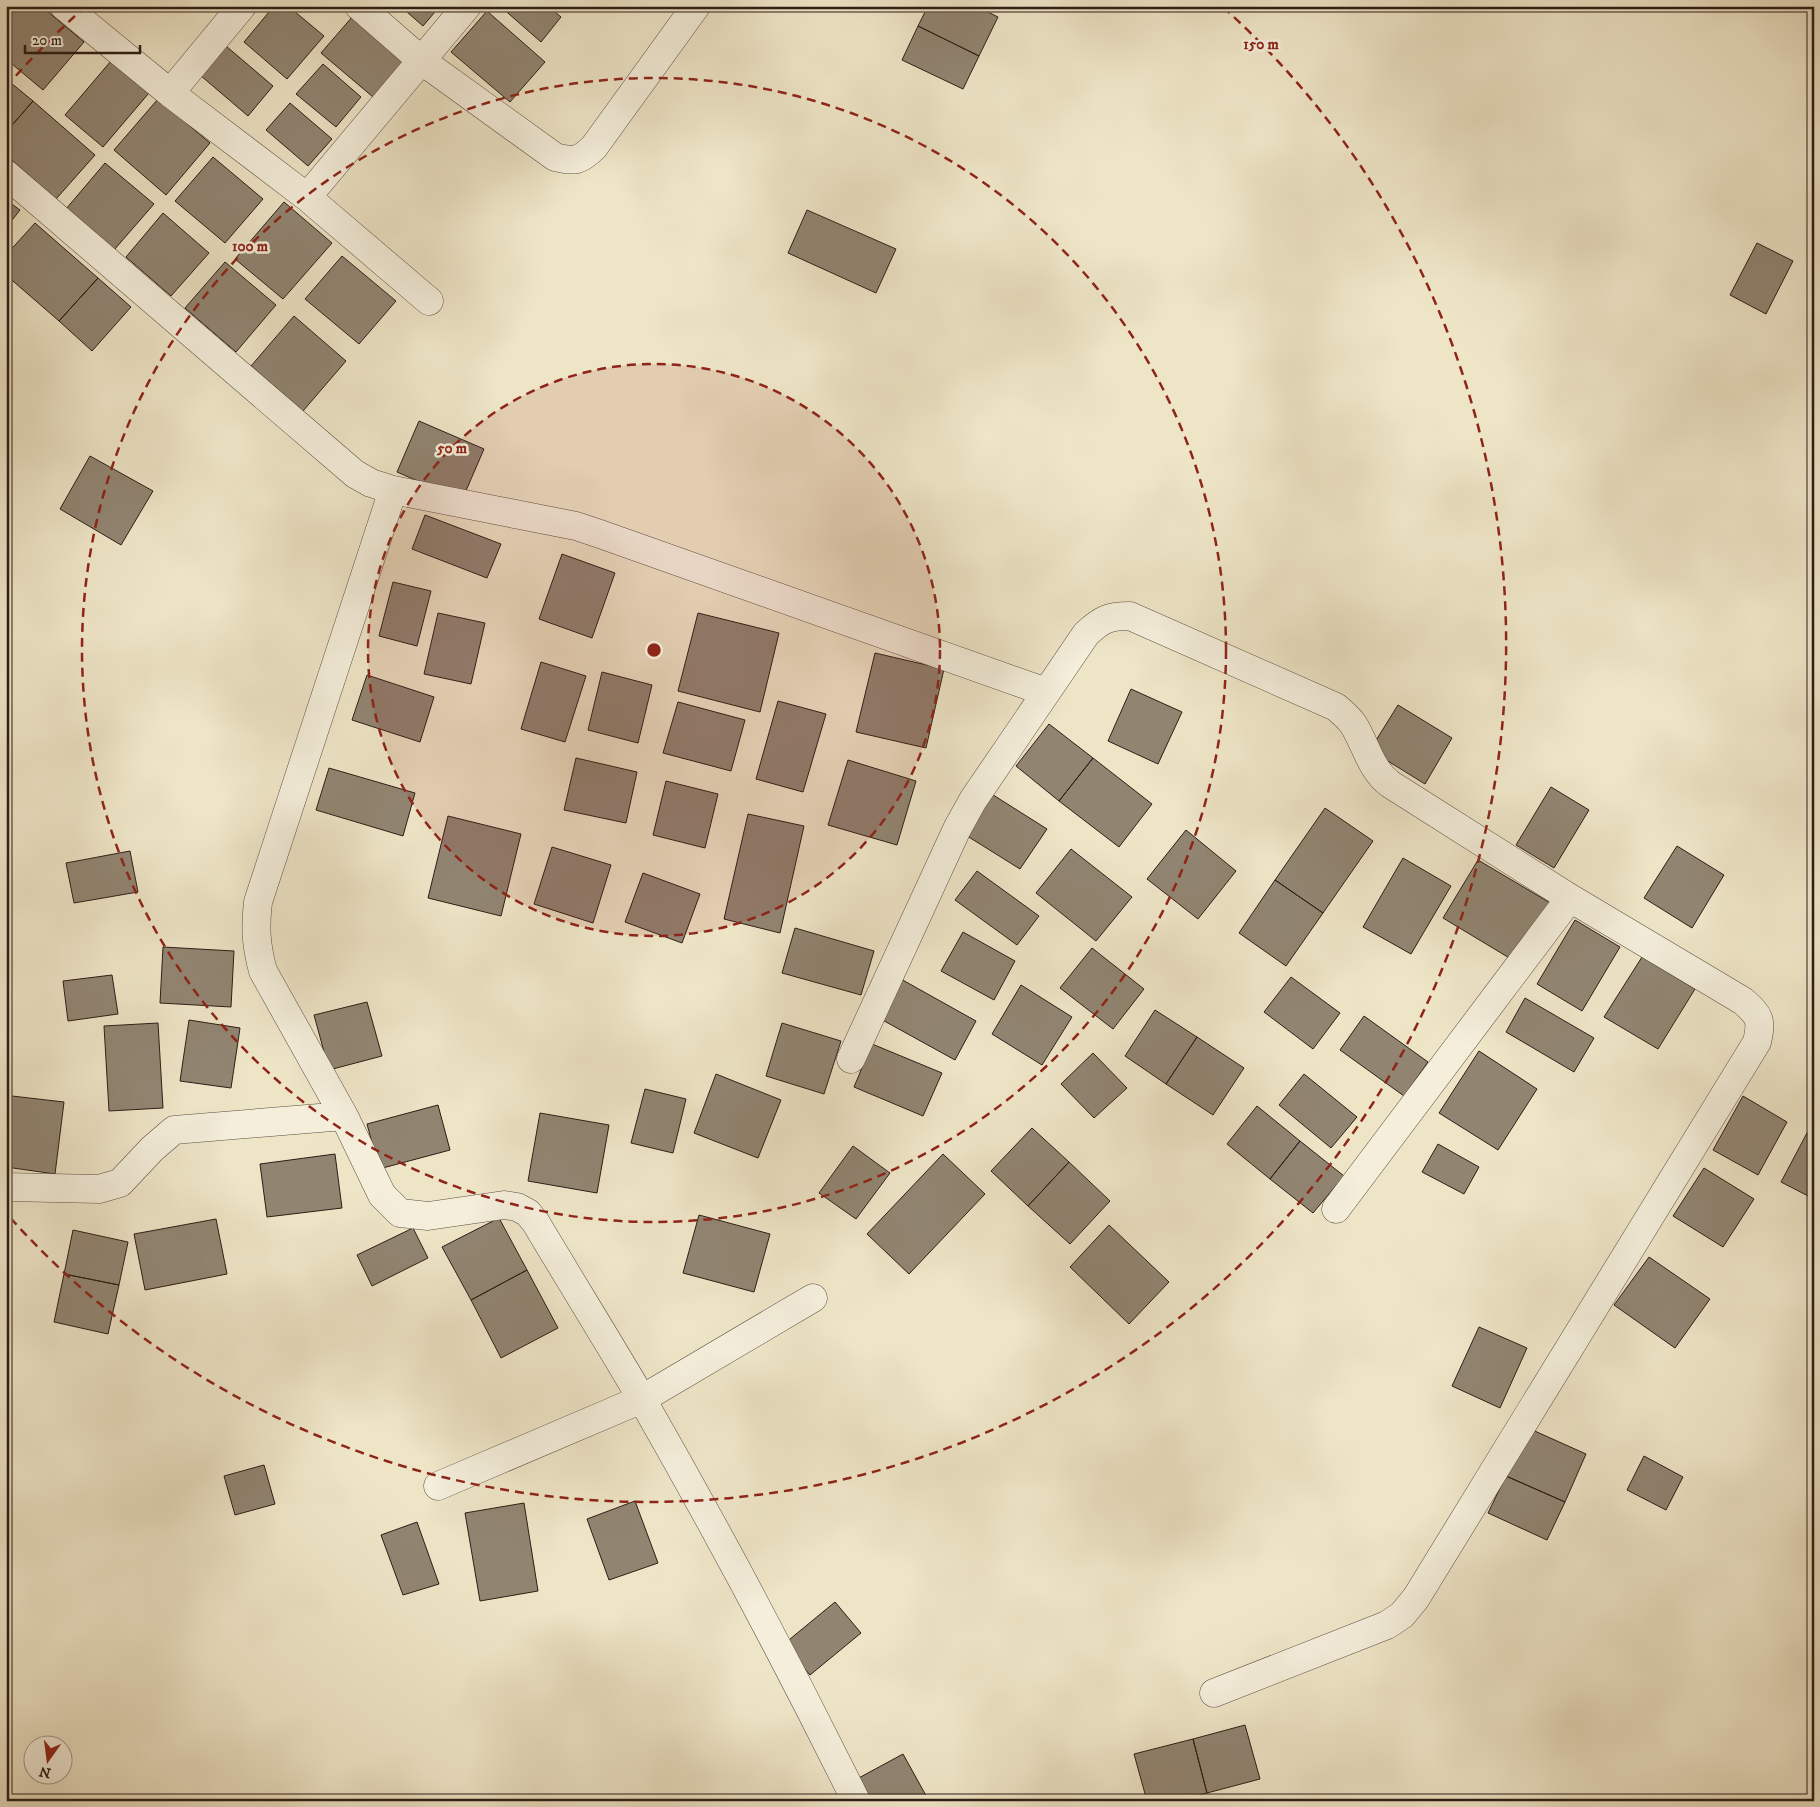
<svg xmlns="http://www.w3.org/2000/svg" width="1820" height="1807" viewBox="0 0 1820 1807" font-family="'IM FELL DW Pica',serif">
<rect width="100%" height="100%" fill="#eee5c7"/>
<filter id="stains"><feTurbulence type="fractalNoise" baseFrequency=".004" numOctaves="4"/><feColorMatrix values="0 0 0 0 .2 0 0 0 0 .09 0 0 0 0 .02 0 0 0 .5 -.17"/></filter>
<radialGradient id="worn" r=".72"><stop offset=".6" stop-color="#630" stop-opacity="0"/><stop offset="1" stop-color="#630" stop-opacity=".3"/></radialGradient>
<!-- building -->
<path fill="#918572" stroke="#2c1d16" d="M 13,6 L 41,6 L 84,42 L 43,90 L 6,59 L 6,15 Z
M 274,6 L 288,6 L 324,36 L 287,79 L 244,42 Z
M 400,6 L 440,6 L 423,26 Z
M 502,6 L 548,6 L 561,17 L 541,42 L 501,7 Z
M 928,6 L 976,6 L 998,17 L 979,56 L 918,26 Z
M 487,11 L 545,62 L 510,102 L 451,52 Z
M 353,16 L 404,60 L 373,97 L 321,53 Z
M 918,26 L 979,56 L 963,89 L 902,60 Z
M 226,46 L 273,86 L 248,116 L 200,75 Z
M 111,61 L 149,93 L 103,147 L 65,115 Z
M 323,64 L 361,97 L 336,127 L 296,94 Z
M 11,83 L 33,101 L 6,132 L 6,88 Z
M 158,99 L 210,143 L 166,195 L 114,150 Z
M 33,101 L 95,155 L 56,199 L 6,155 L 6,132 Z
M 290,103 L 332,139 L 308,166 L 266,130 Z
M 213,157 L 263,199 L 225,243 L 175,201 Z
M 105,163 L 154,204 L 114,250 L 66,209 Z
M 6,200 L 20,210 L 6,228 Z
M 284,202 L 332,243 L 283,299 L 235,259 Z
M 807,210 L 896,249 L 876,293 L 788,253 Z
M 163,213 L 209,253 L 171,296 L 126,257 Z
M 35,223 L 98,278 L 59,321 L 6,275 L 6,255 Z
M 1757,243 L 1793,261 L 1766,314 L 1730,295 Z
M 342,256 L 396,301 L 359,344 L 305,299 Z
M 225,262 L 276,305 L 236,352 L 185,308 Z
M 98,278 L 131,307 L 92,351 L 59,321 Z
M 294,316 L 346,361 L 303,411 L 251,366 Z
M 419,421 L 484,449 L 462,500 L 397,472 Z
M 90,456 L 153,491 L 121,545 L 60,509 Z
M 425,515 L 501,544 L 487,578 L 412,549 Z
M 562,554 L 615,573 L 592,638 L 539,619 Z
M 393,582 L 431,591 L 417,646 L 379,636 Z
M 438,613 L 485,623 L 471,684 L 424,674 Z
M 698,613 L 779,633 L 760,712 L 678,691 Z
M 875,653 L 944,669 L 926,748 L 856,732 Z
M 541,662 L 586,676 L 565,742 L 521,729 Z
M 602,672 L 652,685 L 638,743 L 588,730 Z
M 367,675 L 434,697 L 420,742 L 352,720 Z
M 1131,689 L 1182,712 L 1158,764 L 1108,741 Z
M 778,701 L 826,714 L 803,792 L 756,779 Z
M 678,702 L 745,720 L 731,771 L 663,753 Z
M 1398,705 L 1452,738 L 1425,784 L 1370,750 Z
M 1049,724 L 1093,758 L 1059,801 L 1016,766 Z
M 576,758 L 637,772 L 626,823 L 564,810 Z
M 1093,758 L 1152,804 L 1119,847 L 1059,801 Z
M 848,760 L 916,781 L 897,845 L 828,825 Z
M 329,768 L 415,793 L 403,836 L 316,810 Z
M 666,781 L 718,794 L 705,848 L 653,835 Z
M 1551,787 L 1589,810 L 1554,868 L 1516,845 Z
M 990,793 L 1047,829 L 1020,869 L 964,834 Z
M 1325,808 L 1373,841 L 1323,913 L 1275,880 Z
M 748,814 L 804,826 L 780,933 L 724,919 Z
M 448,816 L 521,834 L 501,916 L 428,898 Z
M 1186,830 L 1236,871 L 1198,919 L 1147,879 Z
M 1677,846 L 1724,875 L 1692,928 L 1644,898 Z
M 552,847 L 611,865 L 593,923 L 534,904 Z
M 1071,849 L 1132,897 L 1096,941 L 1036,893 Z
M 130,851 L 138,892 L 74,903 L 66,863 Z
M 1403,858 L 1451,886 L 1411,954 L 1363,927 Z
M 1478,860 L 1552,904 L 1516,962 L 1443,918 Z
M 977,871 L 1039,916 L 1017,945 L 955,900 Z
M 643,873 L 700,894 L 682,943 L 625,922 Z
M 1275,880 L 1323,913 L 1286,966 L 1239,933 Z
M 1575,920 L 1620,947 L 1582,1011 L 1537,984 Z
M 795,928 L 874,951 L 861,995 L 782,973 Z
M 963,932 L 1015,961 L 994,1000 L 941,971 Z
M 163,947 L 234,951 L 231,1007 L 160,1003 Z
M 1092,948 L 1144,989 L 1113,1029 L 1060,988 Z
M 1642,957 L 1695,989 L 1658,1049 L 1604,1017 Z
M 112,975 L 118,1014 L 68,1021 L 63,981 Z
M 1291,977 L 1340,1013 L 1313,1049 L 1264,1012 Z
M 899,978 L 976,1021 L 955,1060 L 877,1017 Z
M 1021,985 L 1072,1017 L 1042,1065 L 992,1034 Z
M 1525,998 L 1594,1038 L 1574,1072 L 1506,1032 Z
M 367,1002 L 382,1056 L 329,1070 L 314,1015 Z
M 1155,1010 L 1197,1037 L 1166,1084 L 1125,1056 Z
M 1364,1016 L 1428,1062 L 1404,1096 L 1340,1050 Z
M 189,1020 L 240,1028 L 231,1088 L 180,1081 Z
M 158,1023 L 163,1108 L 109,1111 L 104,1026 Z
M 782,1023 L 841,1041 L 824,1094 L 766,1076 Z
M 1197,1037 L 1244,1068 L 1213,1115 L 1166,1084 Z
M 872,1044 L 942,1073 L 923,1116 L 854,1087 Z
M 1479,1051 L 1537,1089 L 1498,1150 L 1439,1113 Z
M 1093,1053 L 1127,1088 L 1094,1118 L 1061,1084 Z
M 716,1074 L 781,1100 L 758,1158 L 694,1133 Z
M 1304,1074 L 1357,1117 L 1331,1148 L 1279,1105 Z
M 645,1089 L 686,1099 L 673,1153 L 631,1143 Z
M 12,1096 L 64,1102 L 55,1174 L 6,1167 L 6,1146 Z
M 1743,1096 L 1787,1122 L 1758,1175 L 1713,1150 Z
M 438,1105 L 450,1150 L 379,1169 L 367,1124 Z
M 1257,1106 L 1300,1141 L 1270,1179 L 1227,1144 Z
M 540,1113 L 609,1125 L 597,1193 L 528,1181 Z
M 1032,1128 L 1069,1162 L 1028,1206 L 991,1171 Z
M 1807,1133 L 1814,1137 L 1814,1199 L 1781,1182 Z
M 1300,1141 L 1344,1176 L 1313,1213 L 1270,1179 Z
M 1438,1144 L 1479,1167 L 1464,1194 L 1422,1172 Z
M 853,1146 L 890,1173 L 856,1219 L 819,1193 Z
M 335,1154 L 342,1208 L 267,1217 L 260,1164 Z
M 943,1154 L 985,1194 L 909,1274 L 867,1234 Z
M 1069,1162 L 1110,1201 L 1070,1244 L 1028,1206 Z
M 1704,1168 L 1754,1199 L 1723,1247 L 1673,1216 Z
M 699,1215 L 770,1234 L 754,1292 L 683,1273 Z
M 499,1218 L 527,1270 L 471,1300 L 442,1247 Z
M 216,1219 L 227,1274 L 145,1290 L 134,1234 Z
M 1109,1225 L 1169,1282 L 1129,1324 L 1070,1267 Z
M 413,1228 L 428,1258 L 372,1286 L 357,1255 Z
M 73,1230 L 128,1242 L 119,1285 L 64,1274 Z
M 1649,1257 L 1710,1299 L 1675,1348 L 1614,1305 Z
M 527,1270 L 558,1328 L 501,1358 L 471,1300 Z
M 64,1274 L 119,1285 L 108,1334 L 54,1322 Z
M 1479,1327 L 1527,1348 L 1500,1408 L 1452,1386 Z
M 1528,1428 L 1586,1454 L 1565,1502 L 1506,1476 Z
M 1644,1456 L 1683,1477 L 1666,1510 L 1627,1490 Z
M 264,1465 L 275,1504 L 235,1515 L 224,1476 Z
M 1506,1476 L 1565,1502 L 1547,1540 L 1488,1513 Z
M 635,1501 L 658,1563 L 609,1580 L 587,1519 Z
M 524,1503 L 538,1591 L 480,1601 L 465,1513 Z
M 417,1522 L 439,1584 L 403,1595 L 381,1535 Z
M 835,1602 L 861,1633 L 810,1675 L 784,1644 Z
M 1245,1725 L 1260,1779 L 1207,1793 L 1193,1739 Z
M 1193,1739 L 1207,1793 L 1179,1801 L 1147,1801 L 1134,1754 Z
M 903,1754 L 929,1801 L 867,1801 L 855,1780 Z"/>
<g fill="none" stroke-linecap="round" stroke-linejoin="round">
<defs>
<path id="minor" d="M 64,6 L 170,93 L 307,197 L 429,301
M 359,6 L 422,61 L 555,157 C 574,162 580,161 594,147 L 696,6
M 170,93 L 242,6
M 6,174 L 355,474 L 371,483 L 393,490 L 576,526 L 600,534 L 1046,692
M 307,197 L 467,6
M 851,1059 L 957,829 L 973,800 L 1086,634 C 1102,619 1109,616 1130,616 L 1336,707 C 1342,712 1348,717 1353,724 C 1366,744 1370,769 1390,784 L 1570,898 L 1743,1001 C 1760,1016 1762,1020 1757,1042 L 1416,1598 L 1402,1615 L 1387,1625 L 1214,1693
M 344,1116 L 263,971 C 256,945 255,928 258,902 L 393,490
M 6,1187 L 99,1189 L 120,1183 L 152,1149 L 174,1130 L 344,1116 L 382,1195 L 400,1213 L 428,1216 L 504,1205 L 517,1207 L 528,1213 L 536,1223 C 571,1282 608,1341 643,1401 C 718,1532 789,1665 856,1801
M 1336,1209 L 1570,898
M 438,1486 L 642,1399 L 813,1298"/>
</defs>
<!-- minor casing -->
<use href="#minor" stroke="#5c4f42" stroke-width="29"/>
<!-- minor -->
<use href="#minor" stroke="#f4eedb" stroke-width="28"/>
</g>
<!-- distance rings -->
<circle cx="654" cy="650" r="286" fill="#8f2418" fill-opacity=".12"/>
<g fill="none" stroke="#8f2418" stroke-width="2.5" stroke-dasharray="9 6">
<circle cx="654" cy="650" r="286"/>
<circle cx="654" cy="650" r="572"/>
<path d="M6 87A858 858 0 0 1 85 7M1223 7A858 858 0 1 1 6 1213"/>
</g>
<circle cx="654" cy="650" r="8" fill="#8f2418" stroke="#f4eedb" stroke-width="2.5"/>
<g font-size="15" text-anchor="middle" font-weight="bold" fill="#8f2418" stroke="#f4eedb" stroke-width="5" stroke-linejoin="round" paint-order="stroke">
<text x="1261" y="49">150 m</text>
<text x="250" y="251">100 m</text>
<text x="452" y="453">50 m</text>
</g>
<!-- margin -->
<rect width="1820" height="1807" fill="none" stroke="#eee5c7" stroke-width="25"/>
<rect x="8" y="8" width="1805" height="1792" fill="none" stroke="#2c1d16" stroke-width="2.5"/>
<rect x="12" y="12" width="1795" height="1782" fill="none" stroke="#2c1d16"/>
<!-- north arrow -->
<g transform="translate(48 1760) rotate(194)"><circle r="24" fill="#f4eedb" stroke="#a49a8c"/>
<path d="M0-4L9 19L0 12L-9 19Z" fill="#8f2418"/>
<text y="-8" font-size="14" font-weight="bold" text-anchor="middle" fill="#2c1d16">N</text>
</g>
<!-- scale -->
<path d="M25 45v8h115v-8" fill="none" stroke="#2c1d16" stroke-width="2.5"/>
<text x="32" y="45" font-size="15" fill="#2c1d16" stroke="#f4eedb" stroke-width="4" paint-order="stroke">20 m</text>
<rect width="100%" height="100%" filter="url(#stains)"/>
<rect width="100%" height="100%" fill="url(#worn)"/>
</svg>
